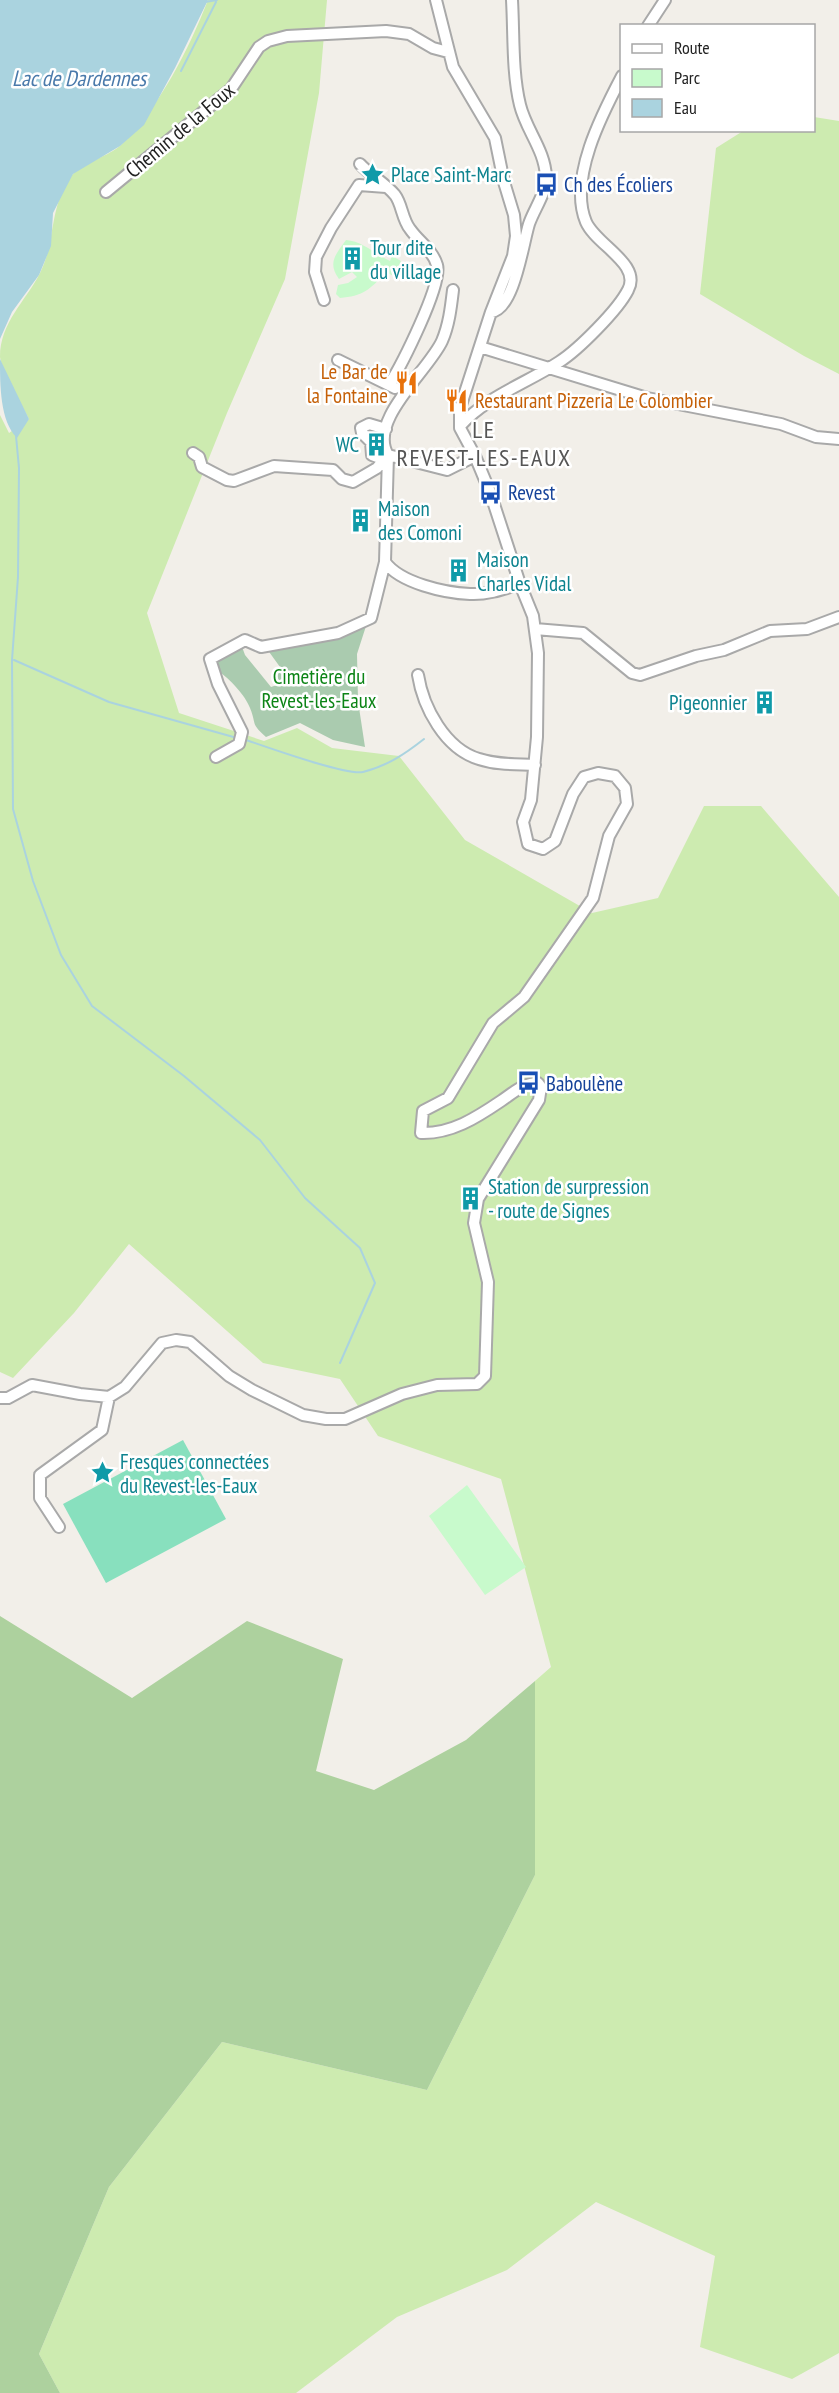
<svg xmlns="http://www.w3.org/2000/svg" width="839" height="2393" viewBox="0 0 839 2393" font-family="'PT Sans Narrow',sans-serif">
<rect width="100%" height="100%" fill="#f2efe9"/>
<!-- grass -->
<path fill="#cdebb0" d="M 208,0 L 327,0 L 319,93 L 285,279 L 227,413 L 147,613 L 179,713 L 264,741 L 297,728 L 332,748 L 399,756 L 465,840 L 592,913 L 658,898 L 704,806 L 761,806 L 839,897 L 839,2353 L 792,2379 L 700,2347 L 715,2256 L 596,2202 L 507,2270 L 397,2317 L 296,2393 L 60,2393 L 39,2354 L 109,2187 L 222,2042 L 427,2090 L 535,1875 L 535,1681 L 551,1667 L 501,1479 L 378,1436 L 340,1379 L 263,1363 L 129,1244 L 74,1313 L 13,1378 L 0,1372 L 0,415 L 9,433 L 29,419 C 21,402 2,374 0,357 C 0,322 26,301 40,273 C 56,241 49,205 72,175 C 84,161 109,157 122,144 C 161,104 188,51 208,0 Z
M 814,117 L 839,121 L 839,374 L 804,356 L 700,294 L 716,148 L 743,131 L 814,130 Z"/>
<!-- forest -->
<path fill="#add19e" d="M 0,1616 L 132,1698 L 247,1621 L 343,1659 L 316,1771 L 374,1790 L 466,1740 L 535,1681 L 535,1875 L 427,2090 L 222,2042 L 109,2187 L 39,2354 L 60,2393 L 0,2393 Z"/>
<!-- cemetery -->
<path fill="#aacbaf" d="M 367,623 L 357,654 L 358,701 L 365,747 L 333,740 L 300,723 L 266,737 C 250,723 257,725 250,708 C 245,695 230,679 218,671 L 215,661 L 241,644 L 245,655 L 271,687 L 280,684 L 276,674 L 280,667 L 267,649 Z"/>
<!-- park -->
<path fill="#c8facc" d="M 346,240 C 362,241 375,254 390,261 L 392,256 L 401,261 L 394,276 L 385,272 C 371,290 362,296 340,298 L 336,294 L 338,285 L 348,283 L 357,277 L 352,272 L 339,279 C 327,263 336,254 346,240 Z
M 467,1485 L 526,1567 L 485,1595 L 429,1516 Z"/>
<!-- pitch -->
<path fill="#88e0be" d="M 183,1440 L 226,1519 L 106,1583 L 63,1504 Z"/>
<!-- water -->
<path fill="#aad3df" d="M 0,0 L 208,0 L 175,68 L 144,125 L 120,146 L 73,174 L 53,213 L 51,246 L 39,275 L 12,312 L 0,339 Z
M 0,359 L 29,419 L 17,438 C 0,421 0,385 0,359 Z"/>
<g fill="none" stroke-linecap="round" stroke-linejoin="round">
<!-- stream -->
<path stroke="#aad3df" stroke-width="2" d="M 205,2 L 217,0
M 181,71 L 216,2
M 16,436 L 19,468 L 18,577 L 12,660 L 13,809 L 33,881 L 61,955 L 92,1006 L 184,1076 L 260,1140 L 305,1198 L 360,1248 L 375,1283 L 340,1363
M 14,660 L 109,702 L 237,738
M 243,739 C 264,746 346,776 363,772 C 387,766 405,754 424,739"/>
<defs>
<path id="minor" d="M 648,26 L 665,0
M 360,164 C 370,175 385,183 395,195 C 402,204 402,219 410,229 C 419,242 432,249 437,265 C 443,284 401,366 389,385
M 106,192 L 231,89 L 259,47 L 268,41 L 287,36 L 386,31 L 409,34 L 433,48 L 448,52
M 324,300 L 315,272 L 316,257 L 331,228 L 359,185 L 386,187
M 491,312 C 514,310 523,243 529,224 C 534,209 546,194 546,177 C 545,150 526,130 520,105 C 512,72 514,34 512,0
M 480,347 L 647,398 L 781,424 L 816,437 L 839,439
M 338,360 L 395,388
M 460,426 C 487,396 527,383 559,362 C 578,350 618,310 628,290 C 642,264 596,245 586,222 C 568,179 602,114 622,76
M 193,453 L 199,457 L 202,467 L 227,480 L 234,481 L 274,466 L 333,470 L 342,479 L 353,482 L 377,468 L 388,455
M 388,455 L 447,470 L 475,456
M 385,460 L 372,455 L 371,442 L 362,433 L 361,428 L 369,424 L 386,429
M 385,562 C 400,583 445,593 470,594 C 487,595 504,589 520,584
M 535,629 L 583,633 L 632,673 L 640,675 L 696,656 L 724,650 L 770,631 L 807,629 L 839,617
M 418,675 C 423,707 445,749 479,759 C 497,765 516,764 535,765
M 216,757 L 239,744 L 242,732 L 218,684 L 210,659 L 245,640 L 261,647 L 338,633 L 371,618 L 385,562 L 388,455 C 367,421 429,370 442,341 C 449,325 451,307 453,290
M 0,1398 L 8,1398 L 32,1385 L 80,1394 L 109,1397
M 59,1527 L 40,1498 L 40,1475 L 102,1430 L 109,1397 L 125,1387 L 162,1343 L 176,1340 L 190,1342 L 229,1376 L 252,1390 L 303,1415 L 326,1419 L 345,1419 L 402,1394 L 437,1385 L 477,1384 L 485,1376 L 488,1282 L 474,1223 L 478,1199 L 539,1100 L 541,1087 L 538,1083 C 523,1083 513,1093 501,1101 C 476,1118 451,1134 421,1133 L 423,1111 L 448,1098 L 493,1023 L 524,997 L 593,898 L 609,836 L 627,804 L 625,788 L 615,776 L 598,773 L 584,777 L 573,794 L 555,841 L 543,849 L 528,844 L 523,822 L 531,800 L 537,737 L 538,653 L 533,616 L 520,584 L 490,492 L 475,456 L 460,428 L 460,408 L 491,312 L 513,256 L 516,236 L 514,215 L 504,182 L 495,138 L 453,67 L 436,0"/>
</defs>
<!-- minor casing -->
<use href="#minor" stroke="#a9a9a9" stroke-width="14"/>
<!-- minor -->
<use href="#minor" stroke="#fff" stroke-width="10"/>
</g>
<!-- icons -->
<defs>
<symbol id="sight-bare" viewBox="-9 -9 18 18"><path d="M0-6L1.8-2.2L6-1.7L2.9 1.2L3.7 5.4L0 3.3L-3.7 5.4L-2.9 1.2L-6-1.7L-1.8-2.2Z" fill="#0f9aa8" stroke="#fff" stroke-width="2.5" paint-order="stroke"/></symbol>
<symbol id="bus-bare" viewBox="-9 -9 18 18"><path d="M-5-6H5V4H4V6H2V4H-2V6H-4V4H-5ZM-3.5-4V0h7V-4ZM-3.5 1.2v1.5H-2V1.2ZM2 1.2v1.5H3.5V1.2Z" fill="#1a4fb4" stroke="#fff" stroke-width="2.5" paint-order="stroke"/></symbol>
<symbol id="building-bare" viewBox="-9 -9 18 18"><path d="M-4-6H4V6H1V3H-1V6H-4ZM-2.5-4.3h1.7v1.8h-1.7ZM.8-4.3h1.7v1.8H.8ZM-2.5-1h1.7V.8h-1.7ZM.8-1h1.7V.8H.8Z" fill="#0f9aa8" stroke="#fff" stroke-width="2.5" paint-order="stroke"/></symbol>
<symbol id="restaurant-bare" viewBox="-9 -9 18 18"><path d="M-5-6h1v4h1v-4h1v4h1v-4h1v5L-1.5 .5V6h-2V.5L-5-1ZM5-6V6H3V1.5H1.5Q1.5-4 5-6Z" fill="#e8710a" stroke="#fff" stroke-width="2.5" paint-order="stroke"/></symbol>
</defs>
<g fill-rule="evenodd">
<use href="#sight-bare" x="356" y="158" width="33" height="33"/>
<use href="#bus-bare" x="530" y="168" width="33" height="33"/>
<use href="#building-bare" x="336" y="242" width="33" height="33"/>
<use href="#restaurant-bare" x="390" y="366" width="33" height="33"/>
<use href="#restaurant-bare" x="440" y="384" width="33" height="33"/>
<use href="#building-bare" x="360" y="428" width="33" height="33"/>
<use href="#bus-bare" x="474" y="476" width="33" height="33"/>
<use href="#building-bare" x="344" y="504" width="33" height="33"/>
<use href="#building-bare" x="442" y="554" width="33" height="33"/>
<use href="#building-bare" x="748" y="686" width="33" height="33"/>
<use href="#bus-bare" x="512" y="1066" width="33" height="33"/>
<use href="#building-bare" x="454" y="1182" width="33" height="33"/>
<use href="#sight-bare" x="86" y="1456" width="33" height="33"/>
</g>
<g text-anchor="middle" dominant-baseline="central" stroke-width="5" stroke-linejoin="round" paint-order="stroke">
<!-- street labels -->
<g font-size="21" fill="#222" stroke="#fff">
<text transform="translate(180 130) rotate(-40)">Chemin de la Foux</text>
</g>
<!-- culture labels -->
<g font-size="21" fill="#0d838f" stroke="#fff" text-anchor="start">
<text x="391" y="174">Place Saint-Marc</text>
<text x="370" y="247">Tour dite<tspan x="370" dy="24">du village</tspan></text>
<text x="359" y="444" text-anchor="end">WC</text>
<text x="378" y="508">Maison<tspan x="378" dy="24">des Comoni</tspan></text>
<text x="477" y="559">Maison<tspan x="477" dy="24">Charles Vidal</tspan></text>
<text x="747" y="702" text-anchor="end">Pigeonnier</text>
<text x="488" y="1186">Station de surpression<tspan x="488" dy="24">- route de Signes</tspan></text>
<text x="120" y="1461">Fresques connectées<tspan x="120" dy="24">du Revest-les-Eaux</tspan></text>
</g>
<!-- transit labels -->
<g font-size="21" fill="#164399" stroke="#fff" text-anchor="start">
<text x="564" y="184">Ch des Écoliers</text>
<text x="508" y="492">Revest</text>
<text x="546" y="1083">Baboulène</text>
</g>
<!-- food labels -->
<g font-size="21" fill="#c56008" stroke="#fff" text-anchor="end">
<text x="388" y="371">Le Bar de<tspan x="388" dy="24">la Fontaine</tspan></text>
<text x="475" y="400" text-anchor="start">Restaurant Pizzeria Le Colombier</text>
</g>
<!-- park labels -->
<g font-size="21" fill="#0c8416" stroke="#fff">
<text x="319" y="676">Cimetière du<tspan x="319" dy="24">Revest-les-Eaux</tspan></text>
</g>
<!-- water labels -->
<g font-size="22" font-style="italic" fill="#4a7aab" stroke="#fff">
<text x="79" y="78">Lac de Dardennes</text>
</g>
<!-- quarter labels -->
<g font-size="24" letter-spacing="1.5" fill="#555" stroke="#fff">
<text x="484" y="429">LE<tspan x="484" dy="28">REVEST-LES-EAUX</tspan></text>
</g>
</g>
<!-- legend -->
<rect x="620" y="24" width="195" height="108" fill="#ffffff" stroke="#a7a7a7" stroke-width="1.5"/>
<rect x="632" y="44" width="30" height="9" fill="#ffffff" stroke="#a7a7a7" stroke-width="1.5"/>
<text x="674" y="54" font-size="18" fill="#222222">Route</text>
<rect x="632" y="69" width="30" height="18" fill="#c8facc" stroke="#a7a7a7" stroke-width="1.5"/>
<text x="674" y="84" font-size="18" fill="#222222">Parc</text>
<rect x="632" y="99" width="30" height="18" fill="#aad3df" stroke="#a7a7a7" stroke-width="1.5"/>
<text x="674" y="114" font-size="18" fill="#222222">Eau</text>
</svg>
